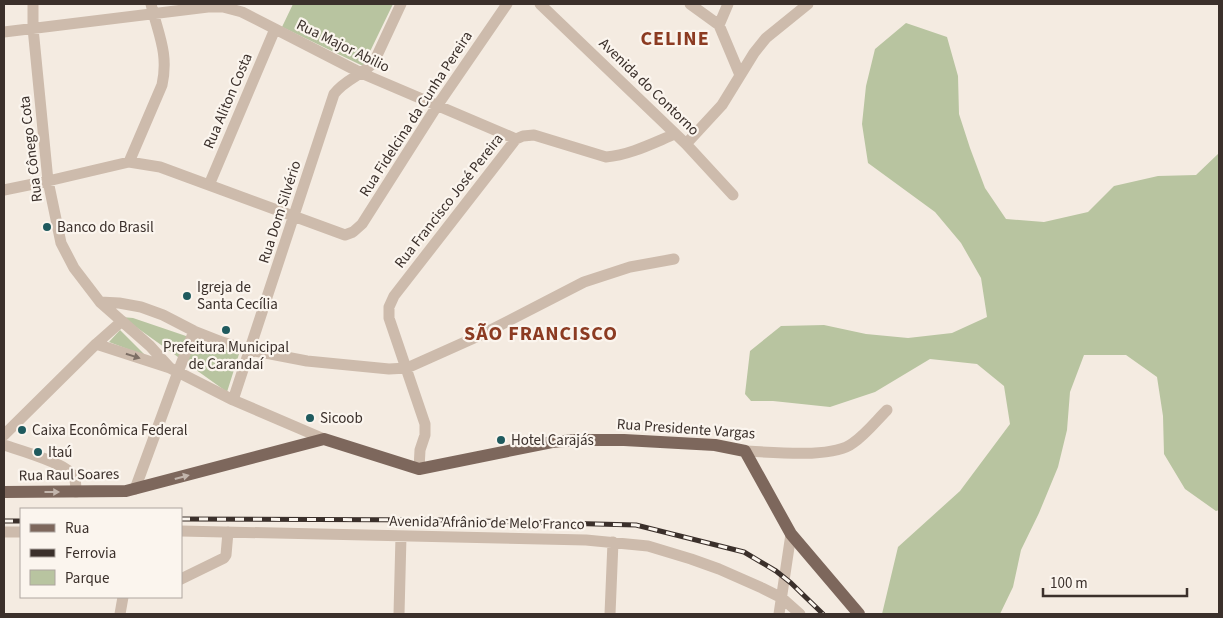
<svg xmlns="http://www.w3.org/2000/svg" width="1223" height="618" viewBox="0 0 1223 618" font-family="'Source Sans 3',sans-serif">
<rect width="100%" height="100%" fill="#f4ebe1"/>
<!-- green -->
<path fill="#b8c4a0" d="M 293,4 L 393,4 L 363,66 L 282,27 Z
M 906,23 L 947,37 L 958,76 L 959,114 L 970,148 L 985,188 L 1006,219 L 1044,222 L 1088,212 L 1114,186 L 1158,176 L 1196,175 L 1219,153 L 1219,510 L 1216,511 L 1185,489 L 1164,454 L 1163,416 L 1157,377 L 1126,355 L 1084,355 L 1070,392 L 1067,430 L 1058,467 L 1039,513 L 1021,550 L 1013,587 L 1000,614 L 882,614 L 898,547 L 960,491 L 1010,424 L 1004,386 L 977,364 L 930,359 L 875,392 L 830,407 L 773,401 L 751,401 L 745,394 L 750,351 L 781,326 L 824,325 L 866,334 L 908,338 L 952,333 L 987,317 L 981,278 L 961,243 L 935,212 L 868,163 L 862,124 L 866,86 L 875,49 Z
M 122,317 L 133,318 L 239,354 L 227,392 Z
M 120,330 L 146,356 L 109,342 Z"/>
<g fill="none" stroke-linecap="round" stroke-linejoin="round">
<!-- minor -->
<path stroke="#cdbbac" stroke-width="11" d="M 33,4 L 33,28 L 48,181 L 61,243 L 74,268 L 100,302 L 150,346 L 170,368
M 540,4 L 686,144 L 733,195
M 690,4 L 719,25
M 728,4 L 719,25 L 740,75
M 4,32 L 208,7 L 223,7 L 242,12 L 361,73 L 516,139
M 686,144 L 722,105 L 754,53 L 766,38 L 808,4
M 129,162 L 162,85 C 169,53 158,34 151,4
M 209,185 L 275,29
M 4,190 L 48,181 L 129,162 L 160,167 L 345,235 L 353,232 L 362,224 L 437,106 L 507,4
M 100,302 L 119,303 L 141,307 L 163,315 L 194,331 L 222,342 L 249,350 L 307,361 L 389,369 L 407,368 L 483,334 L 584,282 L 630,267 L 674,259
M 96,344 L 170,368 L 233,400 L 324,439
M 233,400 L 334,94 C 345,79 363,75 374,62 L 401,4
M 4,435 L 96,344 L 122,321
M 4,445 C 19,450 62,462 72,474 C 76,479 76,486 76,492
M 745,451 C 772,452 833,459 853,443 C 866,434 876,421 887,410
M 419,469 L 420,450 L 425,435 L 425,424 L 389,318 L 389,307 L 394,296 L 516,139 L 523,136 L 534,135 L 606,157 C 630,155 653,143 675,134
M 135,489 L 178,372 L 194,331
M 181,531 L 586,540 L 648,546 L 691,559 L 719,569 L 762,588 L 782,598 L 800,614
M 4,532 L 21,532
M 181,579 L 224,558 L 226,555 L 228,532
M 120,614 L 123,597
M 399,614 L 401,536
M 610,614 L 613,542
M 779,614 L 791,534"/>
<!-- major -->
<path stroke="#7d675c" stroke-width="12" d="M 4,492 L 126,491 L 324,439 L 419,469 L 552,442 L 576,440 L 624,440 L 715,445 L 745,451 L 791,534 L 859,614"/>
<defs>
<path id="rail" d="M 181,519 L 441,520 L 636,525 L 744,552 L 776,571 L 791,583 L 823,614
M 4,521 L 21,521"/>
</defs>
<!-- rail casing -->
<use href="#rail" stroke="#3b302b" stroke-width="5"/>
<!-- rail -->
<use href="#rail" stroke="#fbf5ee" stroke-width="3" stroke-dasharray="9" stroke-linecap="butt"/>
</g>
<!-- one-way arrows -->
<defs><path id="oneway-solid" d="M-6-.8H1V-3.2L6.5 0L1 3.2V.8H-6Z" transform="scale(1.25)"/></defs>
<use fill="#7d6f65" href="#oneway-solid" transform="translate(133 356) rotate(18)"/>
<g fill="#c2b5ac">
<use href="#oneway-solid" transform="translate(182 477) rotate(-15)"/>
<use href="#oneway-solid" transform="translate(52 492)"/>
</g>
<!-- markers -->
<g fill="#1f5a5e" stroke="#fbf5ee" stroke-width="2">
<circle cx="47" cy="227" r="5"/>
<circle cx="187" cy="296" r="5"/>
<circle cx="226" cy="330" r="5"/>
<circle cx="310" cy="418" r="5"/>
<circle cx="22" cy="430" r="5"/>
<circle cx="501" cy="440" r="5"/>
<circle cx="38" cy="452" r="5"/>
</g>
<g text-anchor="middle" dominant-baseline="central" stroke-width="4.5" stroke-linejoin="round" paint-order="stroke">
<!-- street labels -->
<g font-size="15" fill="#3b302b" stroke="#fbf5ee">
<text transform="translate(343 46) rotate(26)">Rua Major Abilio</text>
<text transform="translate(649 87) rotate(44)">Avenida do Contorno</text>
<text transform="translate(228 101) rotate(-67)">Rua Aliton Costa</text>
<text transform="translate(416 114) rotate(-57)">Rua Fidelcina da Cunha Pereira</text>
<text transform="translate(31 149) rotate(-97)">Rua Cônego Cota</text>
<text transform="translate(449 201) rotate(-52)">Rua Francisco José Pereira</text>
<text transform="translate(280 212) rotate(-72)">Rua Dom Silvério</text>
<text transform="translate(686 429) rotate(4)">Rua Presidente Vargas</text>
<text transform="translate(69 475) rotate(-1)">Rua Raul Soares</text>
<text transform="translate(487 523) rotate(1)">Avenida Afrânio de Melo Franco</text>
</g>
<!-- poi labels -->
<g font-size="15" fill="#3b302b" stroke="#fbf5ee" text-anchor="start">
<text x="57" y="227">Banco do Brasil</text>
<text x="197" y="287">Igreja de<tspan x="197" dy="17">Santa Cecília</tspan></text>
<text x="226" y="347" text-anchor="middle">Prefeitura Municipal<tspan x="226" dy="17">de Carandaí</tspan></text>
<text x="320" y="418">Sicoob</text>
<text x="32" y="430">Caixa Econômica Federal</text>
<text x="511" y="440">Hotel Carajás</text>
<text x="48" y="452">Itaú</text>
</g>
<!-- district labels -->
<g font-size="20" font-weight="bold" letter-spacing="1" fill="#8c3b22" stroke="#fbf5ee">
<text x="675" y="39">CELINE</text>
<text x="541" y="334">SÃO FRANCISCO</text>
</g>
</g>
<!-- border -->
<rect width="1223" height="618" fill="none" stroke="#3b302b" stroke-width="10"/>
<!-- legend -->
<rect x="20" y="508" width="162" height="90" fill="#fbf5ee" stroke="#aea6a0"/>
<rect x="30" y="524" width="25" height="8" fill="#7d675c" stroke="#aea6a0"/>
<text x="65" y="533" font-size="15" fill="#3b302b">Rua</text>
<rect x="30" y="549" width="25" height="8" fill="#3b302b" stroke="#aea6a0"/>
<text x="65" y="558" font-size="15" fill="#3b302b">Ferrovia</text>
<rect x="30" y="570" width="25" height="15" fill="#b8c4a0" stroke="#aea6a0"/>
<text x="65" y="583" font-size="15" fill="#3b302b">Parque</text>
<!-- scale -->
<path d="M1043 588v8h144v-8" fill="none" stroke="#3b302b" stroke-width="2.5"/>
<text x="1050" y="588" font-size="15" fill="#3b302b" stroke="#fbf5ee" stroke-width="4" paint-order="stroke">100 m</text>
</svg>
